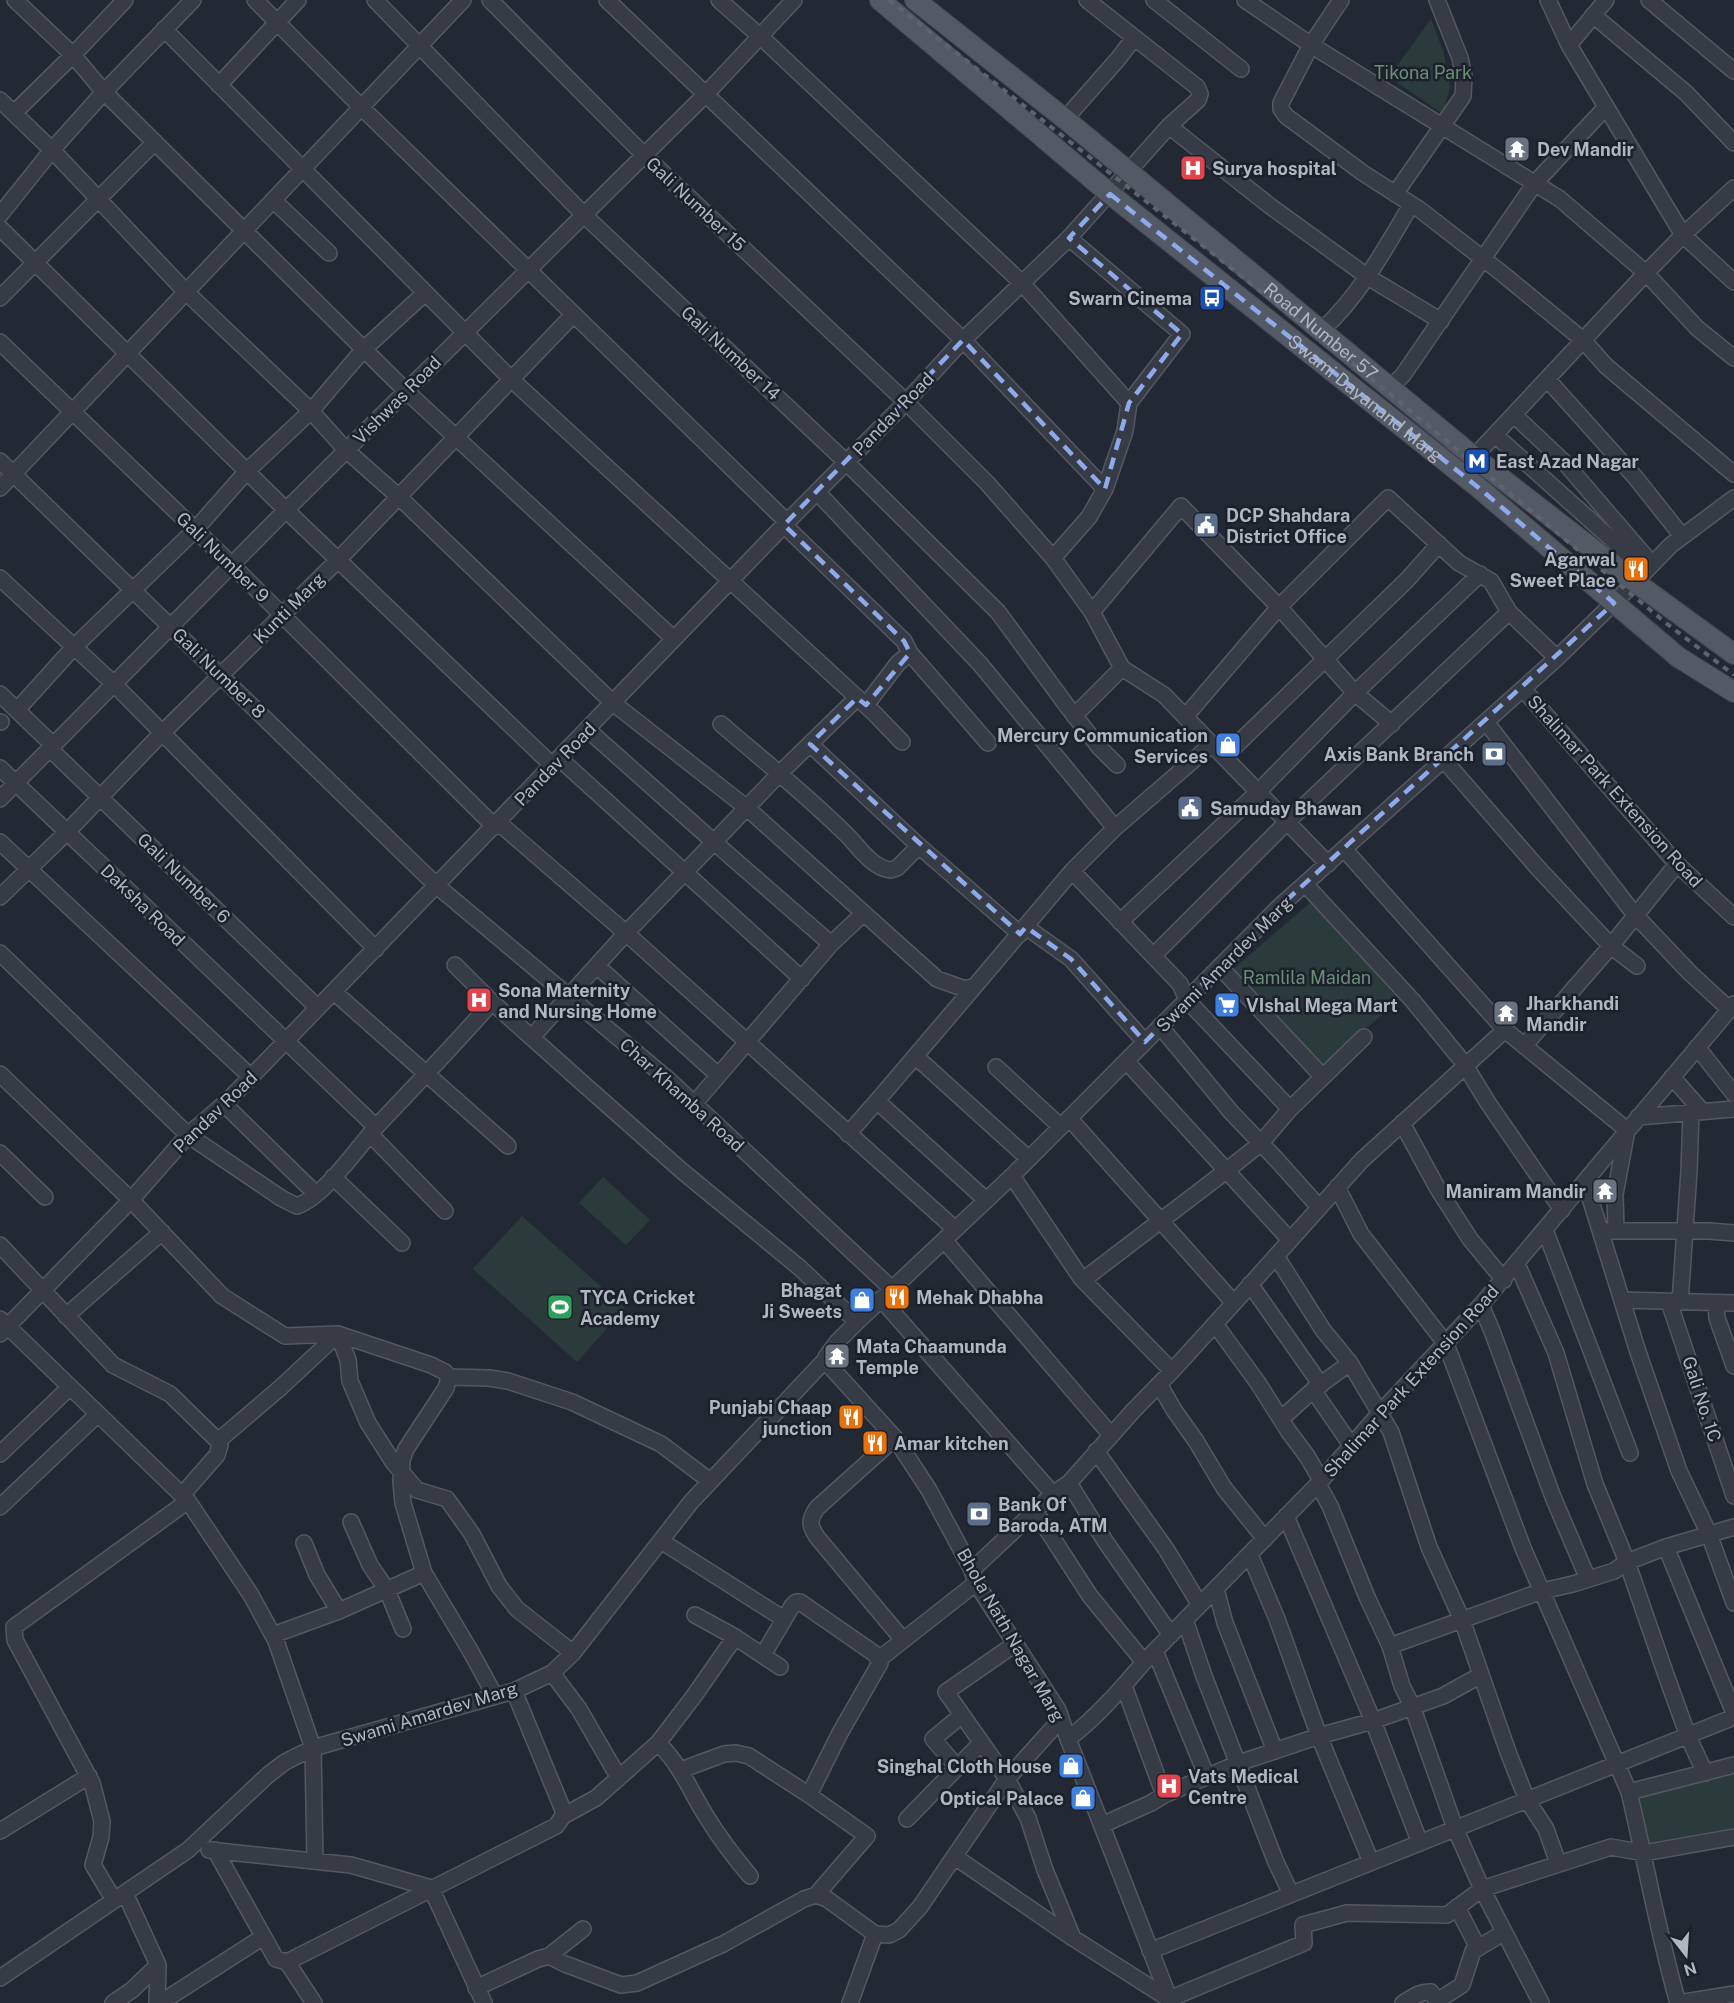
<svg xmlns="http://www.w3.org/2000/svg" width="1734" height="2003" viewBox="0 0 1734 2003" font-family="'Public Sans',sans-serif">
<rect width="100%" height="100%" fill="#232934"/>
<!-- green -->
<path fill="#2b3b3c" d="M 1431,19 L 1443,51 L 1450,87 L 1443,114 L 1389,77 Z
M 1312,901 L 1399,1000 L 1320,1069 L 1231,971 Z
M 603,1177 L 650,1220 L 626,1245 L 579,1203 Z
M 522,1216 L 625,1308 L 577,1362 L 473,1269 Z
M 1734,1772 L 1734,1829 L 1648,1846 L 1636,1799 Z"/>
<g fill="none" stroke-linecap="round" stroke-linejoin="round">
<defs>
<path id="minor" d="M 15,0 L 73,55 L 104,92 L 406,391 L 674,639
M 255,0 L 361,107 L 787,522
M 375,0 L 584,215 L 846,462 L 998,612 L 1067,706 L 1099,747 L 1117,765
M 490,0 L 644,155 L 906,402 L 987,483 L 1053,558 L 1092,612 L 1122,668 L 1164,695 L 1328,864
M 607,0 L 963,340 L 1105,489 L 1089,517 L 1053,558
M 719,0 L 761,37 L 1022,283 L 1129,403
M 1154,0 L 1241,69
M 1245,0 L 1311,45 L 1560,199 L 1646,273 L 1697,328 L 1734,358
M 1341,0 L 1311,45 L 1281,103 L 1281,109 L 1286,116 L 1363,173 L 1419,209 L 1504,275 L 1583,340 L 1606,366 L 1734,474
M 1548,0 L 1569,45 L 1683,235 L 1734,282
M 1649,0 L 1734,71
M 1593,15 L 1686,93 L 1734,143
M 164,29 L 511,379 L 874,713 L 902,742
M 1569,45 L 1606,0
M 219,85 L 298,0
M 0,100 L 52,150 L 186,292 L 311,411 L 346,450 L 398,496 L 613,703 L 747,808 L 937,979 L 965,989 L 975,986 L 1072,871 L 1115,828 L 1212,744
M 14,113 L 73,55 L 125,0
M 1065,119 L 1118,59 L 1134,38
M 1169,126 L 1270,206 L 1368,277 L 1441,321
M 1395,194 L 1463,96 L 1464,76 L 1460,58 L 1437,0
M 273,200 L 329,253
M 0,215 L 52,150 L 104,92 L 193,0
M 0,228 L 286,510 L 553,766
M 1069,238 L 1182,334 L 1129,403 L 1125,431 L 1105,489
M 0,298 L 155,142
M 1322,330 C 1360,295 1385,249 1411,205
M 0,342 L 232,565 L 495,827
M 1547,379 L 1635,477 L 1682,536
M 1391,387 L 1403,375 L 1535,183 L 1606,107
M 1514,415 L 1565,463 L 1652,564
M 1495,435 L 1646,570
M 1474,457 L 1646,273 L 1683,235 L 1734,188
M 0,461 L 437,886 L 670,1081 L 892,1289
M 0,488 L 463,0
M 817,492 L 980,664 L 1115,828
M 784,525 L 904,641 L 910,653 L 988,743
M 0,578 L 114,684 L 376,949
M 1092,612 L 1181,506 L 1279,607 L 1355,693 L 1392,724
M 1523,689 L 1677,864 L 1734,917
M 0,694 L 53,745
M 866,705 L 898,663 L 910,653
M 17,710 L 74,647 L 195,530 L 247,471 L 311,411 L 364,349 L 425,293
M 1074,716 L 1122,668
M 1185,717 L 1279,607 L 1388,498 L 1459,563 L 1491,581 L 1509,612 L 1557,658
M 0,722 L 1,722
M 1486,722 L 1635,915 L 1690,973 L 1729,1009
M 721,724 C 764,761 809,797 849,837 C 860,849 874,869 891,870 L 897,868 L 919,846
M 588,730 L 714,842 L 779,774 L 857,698
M 810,744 L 919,846 L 1020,934
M 50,749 L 318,1008
M 1224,757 L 1407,580 L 1439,544
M 560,759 L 802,979
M 1444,760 L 1537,867 L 1611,946 L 1637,966
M 0,768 L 376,1127
M 0,799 L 286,510 L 706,94 L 794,0
M 499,823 L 626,933 L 955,1229
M 0,842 L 251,1077
M 1344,849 L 1505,1030 L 1627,1130 L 1615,1194 L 1616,1231
M 1072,871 L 1180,984 L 1187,1000 L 1290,1109
M 1305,884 L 1413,1001 L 1463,1062 L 1488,1103 L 1562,1210
M 0,897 L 67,832 L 162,733 L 338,560 L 573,315
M 1120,922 L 1258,792 L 1355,693 L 1480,574
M 1026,927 L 1071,959 L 1145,1042
M 0,953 L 188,1135 L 281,1198 L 297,1206 C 324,1197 357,1148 377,1126 C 416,1085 455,1044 492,1002
M 1153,956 L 1287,822 L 1509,612
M 455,965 L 492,1002 L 587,1087 L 682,1171 L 800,1268 L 857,1322
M 597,966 L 718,1075
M 1220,967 L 1323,1077
M 334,992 L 508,1146
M 1160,1026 L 1231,1112 L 1276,1159 L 1319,1207
M 532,1037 L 626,933 L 714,842 L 831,944
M 1524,1046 L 1611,946 L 1677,864
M 1697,1047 L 1734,1094
M 915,1056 L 1029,1159
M 1126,1061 L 1290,1240
M 996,1067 L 1061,1127
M 0,1074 L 131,1200 L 222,1296 L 285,1336 L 338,1334 L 431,1365 L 445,1372 L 449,1377 L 446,1388 L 406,1449 L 402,1460 L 401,1482 L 403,1503 L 424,1573 L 471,1652 L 495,1696
M 1672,1077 L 1702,1111
M 877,1101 L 975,986
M 224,1104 L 316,1194
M 694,1104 L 831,944 L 864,913
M 1638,1117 L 1734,1109
M 1069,1118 L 1234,1303
M 1402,1123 L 1438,1189 L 1470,1239 L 1504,1280
M 370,1134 L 445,1211
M 848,1134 L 877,1101 L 986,1200
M 0,1153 L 45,1197
M 1012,1176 L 1081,1278 L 1172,1371
M 333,1177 L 402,1243
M 1585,1182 L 1638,1352 L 1679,1471 L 1709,1534 L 1734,1603
M 1337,1187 L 1361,1234 L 1446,1344 L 1523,1548 L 1629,1792 L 1734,1765
M 1545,1230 L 1630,1453
M 1606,1231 L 1709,1231 L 1734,1233
M 944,1240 L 1111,1435
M 0,1245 L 113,1365 L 170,1394 L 218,1441 L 220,1445 L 217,1455 L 182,1495
M 1276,1256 L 1323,1330 L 1350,1363 L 1391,1432 L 1429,1547 L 1462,1620 L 1508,1752 L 1527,1800 L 1546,1829 L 1558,1863
M 1517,1264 L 1556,1353 L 1595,1484 L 1627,1562 L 1666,1675 L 1688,1736 L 1705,1773
M 1083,1280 L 1226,1171 L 1260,1144 L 1290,1109 L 1364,1037
M 1250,1284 L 1321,1385
M 881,1299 L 1053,1494
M 1622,1300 L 1734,1303
M 1669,1302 L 1734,1496
M 1680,1302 L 1689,1171 L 1691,1112
M 1716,1303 L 1717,1318 L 1734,1366
M 1481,1305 L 1492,1331 L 1553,1497 L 1588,1579
M 66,1316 L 162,1232
M 0,1319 L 188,1501 L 251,1595 L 276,1641 L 313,1748 L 315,1861
M 1215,1324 L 1258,1383 L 1289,1432 L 1307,1456 L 1321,1480
M 0,1334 L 131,1200 L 188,1135 L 224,1104 L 251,1077 L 784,525 L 906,402 L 963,340 L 1069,238 L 1169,126 L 1198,100 L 1200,94 L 1197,87 L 1087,0
M 338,1334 L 348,1360 L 350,1381 L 368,1423 L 393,1462 L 417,1490 L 447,1499 L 472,1534 L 499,1586 L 517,1609 L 573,1653
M 449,1377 L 489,1378 L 508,1381 L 572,1402 L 661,1444 L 710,1481
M 1159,1384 L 1174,1410 L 1196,1441 L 1224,1488 L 1265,1539
M 1313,1390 L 1351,1445
M 1281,1419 L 1313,1390 L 1350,1363
M 895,1438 L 817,1508 C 809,1520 809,1525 817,1537 L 903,1640
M 218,1441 L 280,1388 L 338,1334
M 1096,1451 L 1166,1549 L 1200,1605
M 0,1454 L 69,1388
M 1069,1483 L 1105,1541 L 1171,1635
M 1318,1484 L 1330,1506 L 1367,1597 L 1390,1646 L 1402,1686 L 1412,1706 L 1455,1828 L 1482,1889 L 1611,1847 L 1644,1853 L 1734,1837
M 0,1507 L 98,1414
M 1035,1511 L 1090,1596 L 1144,1662
M 1286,1516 L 1373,1721 L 1420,1843
M 351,1522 L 370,1565 L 387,1590 L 403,1629
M 661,1541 L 784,1619
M 304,1543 L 317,1575 L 339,1611
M 1666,1547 L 1734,1713
M 1250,1555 L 1277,1619 L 1319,1736 L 1371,1862
M 972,1570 L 1053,1494 L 1069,1483 L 1133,1411 L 1172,1371 L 1234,1303 L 1362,1160 L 1505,1030
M 1216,1589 L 1225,1623 L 1275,1751
M 695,1615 L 735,1637 L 780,1667
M 1185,1620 L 1204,1676 L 1275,1860 L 1291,1894
M 273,1635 L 339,1611 L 424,1573
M 1015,1644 L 946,1692 L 1007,1779 L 1028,1818 L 1045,1870 L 1073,1938
M 1390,1646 L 1542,1591 L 1573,1584 L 1614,1571 L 1627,1562 L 1666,1547 L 1734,1527
M 1155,1651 L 1207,1777
M 763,1655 L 792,1606 L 796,1602 L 800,1602 L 875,1654 L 880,1663 L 840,1733 L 809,1795
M 878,1660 L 976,1583
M 552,1673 L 579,1709 L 619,1778
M 1124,1686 L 1164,1795
M 514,1691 L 563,1810 L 563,1816
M 1068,1739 C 1096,1718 1121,1689 1144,1662 L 1318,1484 L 1380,1413 L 1481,1305 L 1734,1004
M 658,1743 C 680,1764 690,1790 706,1816 C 719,1837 734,1857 750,1876
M 957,1767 L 933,1739 L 962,1715
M 1629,1792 C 1646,1863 1658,1933 1678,2003
M 907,1819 L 981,1743
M 1102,1825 L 1151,1803 L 1164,1795 L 1239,1763 L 1319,1736 L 1373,1721 L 1443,1696 L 1481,1675
M 0,1831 L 89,1776
M 209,1850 L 351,1865 L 431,1888 L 484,2003
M 215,1850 L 276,1959 L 287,1962 L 556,1826 L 563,1816 L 596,1798 L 658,1743 L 694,1696 L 735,1637
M 955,1857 L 1073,1938 L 1169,1999 L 1304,1943 L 1303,1925 L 1347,1913 L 1447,1915 L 1482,1889 L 1541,2003
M 125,1893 L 158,1965 L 157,2003
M 816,1895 L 827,1899 L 875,1934 L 889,1935 L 899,1930 L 920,1907 L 1007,1779 L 1061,1719
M 114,1900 L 93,1865 L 101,1837 L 102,1821 L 92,1783 L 15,1640 L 14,1627 L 188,1501
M 1457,1907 L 1478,1948
M 1150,1951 L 1734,1717
M 549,1956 L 583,1929
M 287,1962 L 314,2003
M 0,1978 L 188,1850 L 268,1775 L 285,1762 L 313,1748 L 514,1691 L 552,1673 L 573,1653 L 691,1502 L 826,1359
M 476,1988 L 538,1959 L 549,1956 L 565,1964 L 621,1985 L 637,1983 L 723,1944 L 804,1899 L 816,1895 L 867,1836 L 809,1795 L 749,1756 L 736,1753 L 724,1754 L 681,1770
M 1437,2001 L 1462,1985 L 1473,1951 L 1503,1933
M 113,2003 L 132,1990 L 158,1965
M 160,2003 L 263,1937
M 850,2003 L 875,1934
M 1171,2003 L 1068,1739 L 1058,1710 L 976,1583 L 972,1570 L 929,1490 L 895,1438 L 827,1363 L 826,1357 L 837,1342 L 857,1322 L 1012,1176 L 1279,907 L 1557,658 L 1635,582 L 1671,545 L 1734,498
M 1403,2003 C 1412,1998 1420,1991 1431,1992 L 1438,2003
M 1679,2003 L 1734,1994"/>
<g id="major">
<path id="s1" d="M 880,0 L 1110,194 L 1479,488 L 1678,657 L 1734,692"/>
<path id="s2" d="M 915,0 L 1065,119 L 1474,457 L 1635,582 L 1734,654"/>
</g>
</defs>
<!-- minor casing -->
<use href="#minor" stroke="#535963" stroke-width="18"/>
<!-- major casing -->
<use href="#major" stroke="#3f444f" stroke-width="22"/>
<!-- minor -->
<use href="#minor" stroke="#363b45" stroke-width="15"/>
<!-- major -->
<use href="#major" stroke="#545a65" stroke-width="20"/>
<!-- rail -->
<path stroke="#5d6471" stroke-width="4" stroke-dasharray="6 6" stroke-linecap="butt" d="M 889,0 L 1355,365 L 1666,623 L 1734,675"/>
</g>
<!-- marked area -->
<path fill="none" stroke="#8daaea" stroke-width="4.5" stroke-dasharray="12 8" stroke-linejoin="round" d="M 1110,194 L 1479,488 L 1614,603 L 1279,907 L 1145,1042 L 1071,959 L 1026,927 L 1020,934 L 810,744 L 857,698 L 866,705 L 910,653 L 904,641 L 784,525 L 963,340 L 1105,489 L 1129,403 L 1182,334 L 1069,238 Z"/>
<!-- icons -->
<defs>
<symbol id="temple-square" viewBox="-11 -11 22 22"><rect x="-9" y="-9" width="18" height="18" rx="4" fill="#6b7280" stroke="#1b202a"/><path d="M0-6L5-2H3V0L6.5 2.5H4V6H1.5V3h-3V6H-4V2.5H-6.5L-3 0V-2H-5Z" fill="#fff"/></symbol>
<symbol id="hospital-square" viewBox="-11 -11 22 22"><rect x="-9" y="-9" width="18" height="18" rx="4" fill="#e0444e" stroke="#1b202a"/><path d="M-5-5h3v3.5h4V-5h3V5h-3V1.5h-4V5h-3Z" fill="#fff"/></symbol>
<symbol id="bus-square" viewBox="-11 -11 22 22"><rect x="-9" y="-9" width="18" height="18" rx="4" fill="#1a4fb4" stroke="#1b202a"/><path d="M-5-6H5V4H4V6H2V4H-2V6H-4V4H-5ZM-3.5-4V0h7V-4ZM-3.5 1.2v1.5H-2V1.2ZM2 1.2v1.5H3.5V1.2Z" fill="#fff"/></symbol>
<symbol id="metro-square" viewBox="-11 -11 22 22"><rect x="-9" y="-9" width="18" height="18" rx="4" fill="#1a4fb4" stroke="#1b202a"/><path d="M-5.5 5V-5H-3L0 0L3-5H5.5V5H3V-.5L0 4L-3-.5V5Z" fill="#fff"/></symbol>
<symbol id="civic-square" viewBox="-11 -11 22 22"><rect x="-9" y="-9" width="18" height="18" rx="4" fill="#5c6f8a" stroke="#1b202a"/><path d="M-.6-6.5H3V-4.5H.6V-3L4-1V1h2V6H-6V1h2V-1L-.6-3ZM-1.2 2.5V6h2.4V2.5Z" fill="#fff"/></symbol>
<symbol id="restaurant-square" viewBox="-11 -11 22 22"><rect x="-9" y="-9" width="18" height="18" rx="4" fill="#e8710a" stroke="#1b202a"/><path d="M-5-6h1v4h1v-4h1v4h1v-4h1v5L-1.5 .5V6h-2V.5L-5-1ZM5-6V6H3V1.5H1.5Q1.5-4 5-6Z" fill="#fff"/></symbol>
<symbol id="shop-square" viewBox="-11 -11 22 22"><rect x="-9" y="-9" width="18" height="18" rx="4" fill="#3f7fe0" stroke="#1b202a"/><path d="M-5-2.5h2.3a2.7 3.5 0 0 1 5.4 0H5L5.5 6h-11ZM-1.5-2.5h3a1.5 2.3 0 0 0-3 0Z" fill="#fff"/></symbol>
<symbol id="bank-square" viewBox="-11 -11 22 22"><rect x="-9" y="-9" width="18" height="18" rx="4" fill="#5c6f8a" stroke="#1b202a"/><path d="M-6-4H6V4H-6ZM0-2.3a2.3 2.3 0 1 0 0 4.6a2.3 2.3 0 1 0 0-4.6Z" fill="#fff"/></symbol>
<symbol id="supermarket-square" viewBox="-11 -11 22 22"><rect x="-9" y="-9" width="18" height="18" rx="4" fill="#3f7fe0" stroke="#1b202a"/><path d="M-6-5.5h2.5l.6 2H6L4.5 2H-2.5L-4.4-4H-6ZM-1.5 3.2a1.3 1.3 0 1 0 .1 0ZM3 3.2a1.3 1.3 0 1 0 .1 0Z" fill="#fff"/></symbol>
<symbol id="stadium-square" viewBox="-11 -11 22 22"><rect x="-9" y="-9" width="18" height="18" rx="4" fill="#2e9e5b" stroke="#1b202a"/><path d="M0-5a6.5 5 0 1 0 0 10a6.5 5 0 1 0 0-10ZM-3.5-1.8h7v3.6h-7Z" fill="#fff"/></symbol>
</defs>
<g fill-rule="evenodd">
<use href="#temple-square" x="1502" y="134" width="30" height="30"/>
<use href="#hospital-square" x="1178" y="153" width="30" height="30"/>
<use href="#bus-square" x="1197" y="283" width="30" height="30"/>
<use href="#metro-square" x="1462" y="446" width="30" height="30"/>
<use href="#civic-square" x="1191" y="510" width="30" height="30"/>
<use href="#restaurant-square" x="1621" y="554" width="30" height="30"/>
<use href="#shop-square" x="1213" y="730" width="30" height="30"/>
<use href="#bank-square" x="1479" y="739" width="30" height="30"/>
<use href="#civic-square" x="1175" y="793" width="30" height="30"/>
<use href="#hospital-square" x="464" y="985" width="30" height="30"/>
<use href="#supermarket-square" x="1212" y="990" width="30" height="30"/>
<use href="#temple-square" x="1491" y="998" width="30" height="30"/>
<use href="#temple-square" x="1590" y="1176" width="30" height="30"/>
<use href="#restaurant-square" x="882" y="1282" width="30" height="30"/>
<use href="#shop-square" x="847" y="1285" width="30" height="30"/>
<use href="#stadium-square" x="545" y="1292" width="30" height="30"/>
<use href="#temple-square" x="822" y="1341" width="30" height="30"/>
<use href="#restaurant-square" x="836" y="1402" width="30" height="30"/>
<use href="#restaurant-square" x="860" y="1428" width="30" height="30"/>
<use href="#bank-square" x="964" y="1499" width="30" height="30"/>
<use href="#shop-square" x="1056" y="1751" width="30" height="30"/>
<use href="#hospital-square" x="1154" y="1771" width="30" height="30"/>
<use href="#shop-square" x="1068" y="1783" width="30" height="30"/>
</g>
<g text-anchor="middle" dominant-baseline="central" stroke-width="5" stroke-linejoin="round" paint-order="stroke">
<!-- park labels -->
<g font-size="18" fill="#6b8f76" stroke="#1b202a">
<text x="1423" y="72">Tikona Park</text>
<text x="1307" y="977">Ramlila Maidan</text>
</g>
<!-- poi labels -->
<g font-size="18" font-weight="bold" fill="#b0b6c2" stroke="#1b202a" text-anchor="start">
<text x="1537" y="149">Dev Mandir</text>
<text x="1212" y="168">Surya hospital</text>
<text x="1192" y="298" text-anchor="end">Swarn Cinema</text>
<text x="1496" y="461">East Azad Nagar</text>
<text x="1226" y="515">DCP Shahdara<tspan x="1226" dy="21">District Office</tspan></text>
<text x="1616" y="559" text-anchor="end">Agarwal<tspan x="1616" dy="21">Sweet Place</tspan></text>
<text x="1208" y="735" text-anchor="end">Mercury Communication<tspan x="1208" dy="21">Services</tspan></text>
<text x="1474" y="754" text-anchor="end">Axis Bank Branch</text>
<text x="1210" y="808">Samuday Bhawan</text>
<text x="498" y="990">Sona Maternity<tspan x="498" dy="21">and Nursing Home</tspan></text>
<text x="1526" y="1003">Jharkhandi<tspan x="1526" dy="21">Mandir</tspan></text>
<text x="1246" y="1005">VIshal Mega Mart</text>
<text x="1586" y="1191" text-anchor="end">Maniram Mandir</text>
<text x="842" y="1290" text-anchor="end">Bhagat<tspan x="842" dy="21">Ji Sweets</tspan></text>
<text x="580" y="1297">TYCA Cricket<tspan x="580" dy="21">Academy</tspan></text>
<text x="916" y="1297">Mehak Dhabha</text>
<text x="856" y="1346">Mata Chaamunda<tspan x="856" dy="21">Temple</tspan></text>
<text x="832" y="1407" text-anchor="end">Punjabi Chaap<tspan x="832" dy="21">junction</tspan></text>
<text x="894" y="1443">Amar kitchen</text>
<text x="998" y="1504">Bank Of<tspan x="998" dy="21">Baroda, ATM</tspan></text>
<text x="1052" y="1766" text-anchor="end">Singhal Cloth House</text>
<text x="1188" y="1776">Vats Medical<tspan x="1188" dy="21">Centre</tspan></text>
<text x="1064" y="1798" text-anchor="end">Optical Palace</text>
</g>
<!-- street labels -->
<g font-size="18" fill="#b0b6c2" stroke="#1b202a">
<text transform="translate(696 204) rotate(43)">Gali Number 15</text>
<text stroke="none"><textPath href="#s2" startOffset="524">Road Number 57</textPath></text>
<text transform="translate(731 353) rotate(43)">Gali Number 14</text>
<text stroke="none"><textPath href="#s1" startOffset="628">Swami Dayanand Marg</textPath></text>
<text transform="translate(397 400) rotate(-45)">Vishwas Road</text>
<text transform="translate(893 414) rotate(-46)">Pandav Road</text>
<text transform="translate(223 557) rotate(44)">Gali Number 9</text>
<text transform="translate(289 608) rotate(-45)">Kunti Marg</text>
<text transform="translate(219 673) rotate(44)">Gali Number 8</text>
<text transform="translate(555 764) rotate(-46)">Pandav Road</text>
<text transform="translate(1615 791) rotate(48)">Shalimar Park Extension Road</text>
<text transform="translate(184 878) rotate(44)">Gali Number 6</text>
<text transform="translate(143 905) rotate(44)">Daksha Road</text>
<text transform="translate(1224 964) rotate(-45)">Swami Amardev Marg</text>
<text transform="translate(682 1095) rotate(42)">Char Khamba Road</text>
<text transform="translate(215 1112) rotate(-44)">Pandav Road</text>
<text transform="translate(1411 1381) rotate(-48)">Shalimar Park Extension Road</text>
<text transform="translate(1702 1399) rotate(72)">Gali No. 1C</text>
<text transform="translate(1011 1635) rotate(60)">Bhola Nath Nagar Marg</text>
<text transform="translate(429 1714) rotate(-17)">Swami Amardev Marg</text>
</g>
</g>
<!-- north arrow -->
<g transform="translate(1686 1955) rotate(163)" stroke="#1b202a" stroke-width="4.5" paint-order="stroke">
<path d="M0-4.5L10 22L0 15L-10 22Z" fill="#b0b6c2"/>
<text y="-9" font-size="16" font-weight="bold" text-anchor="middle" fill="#b0b6c2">N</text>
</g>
</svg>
